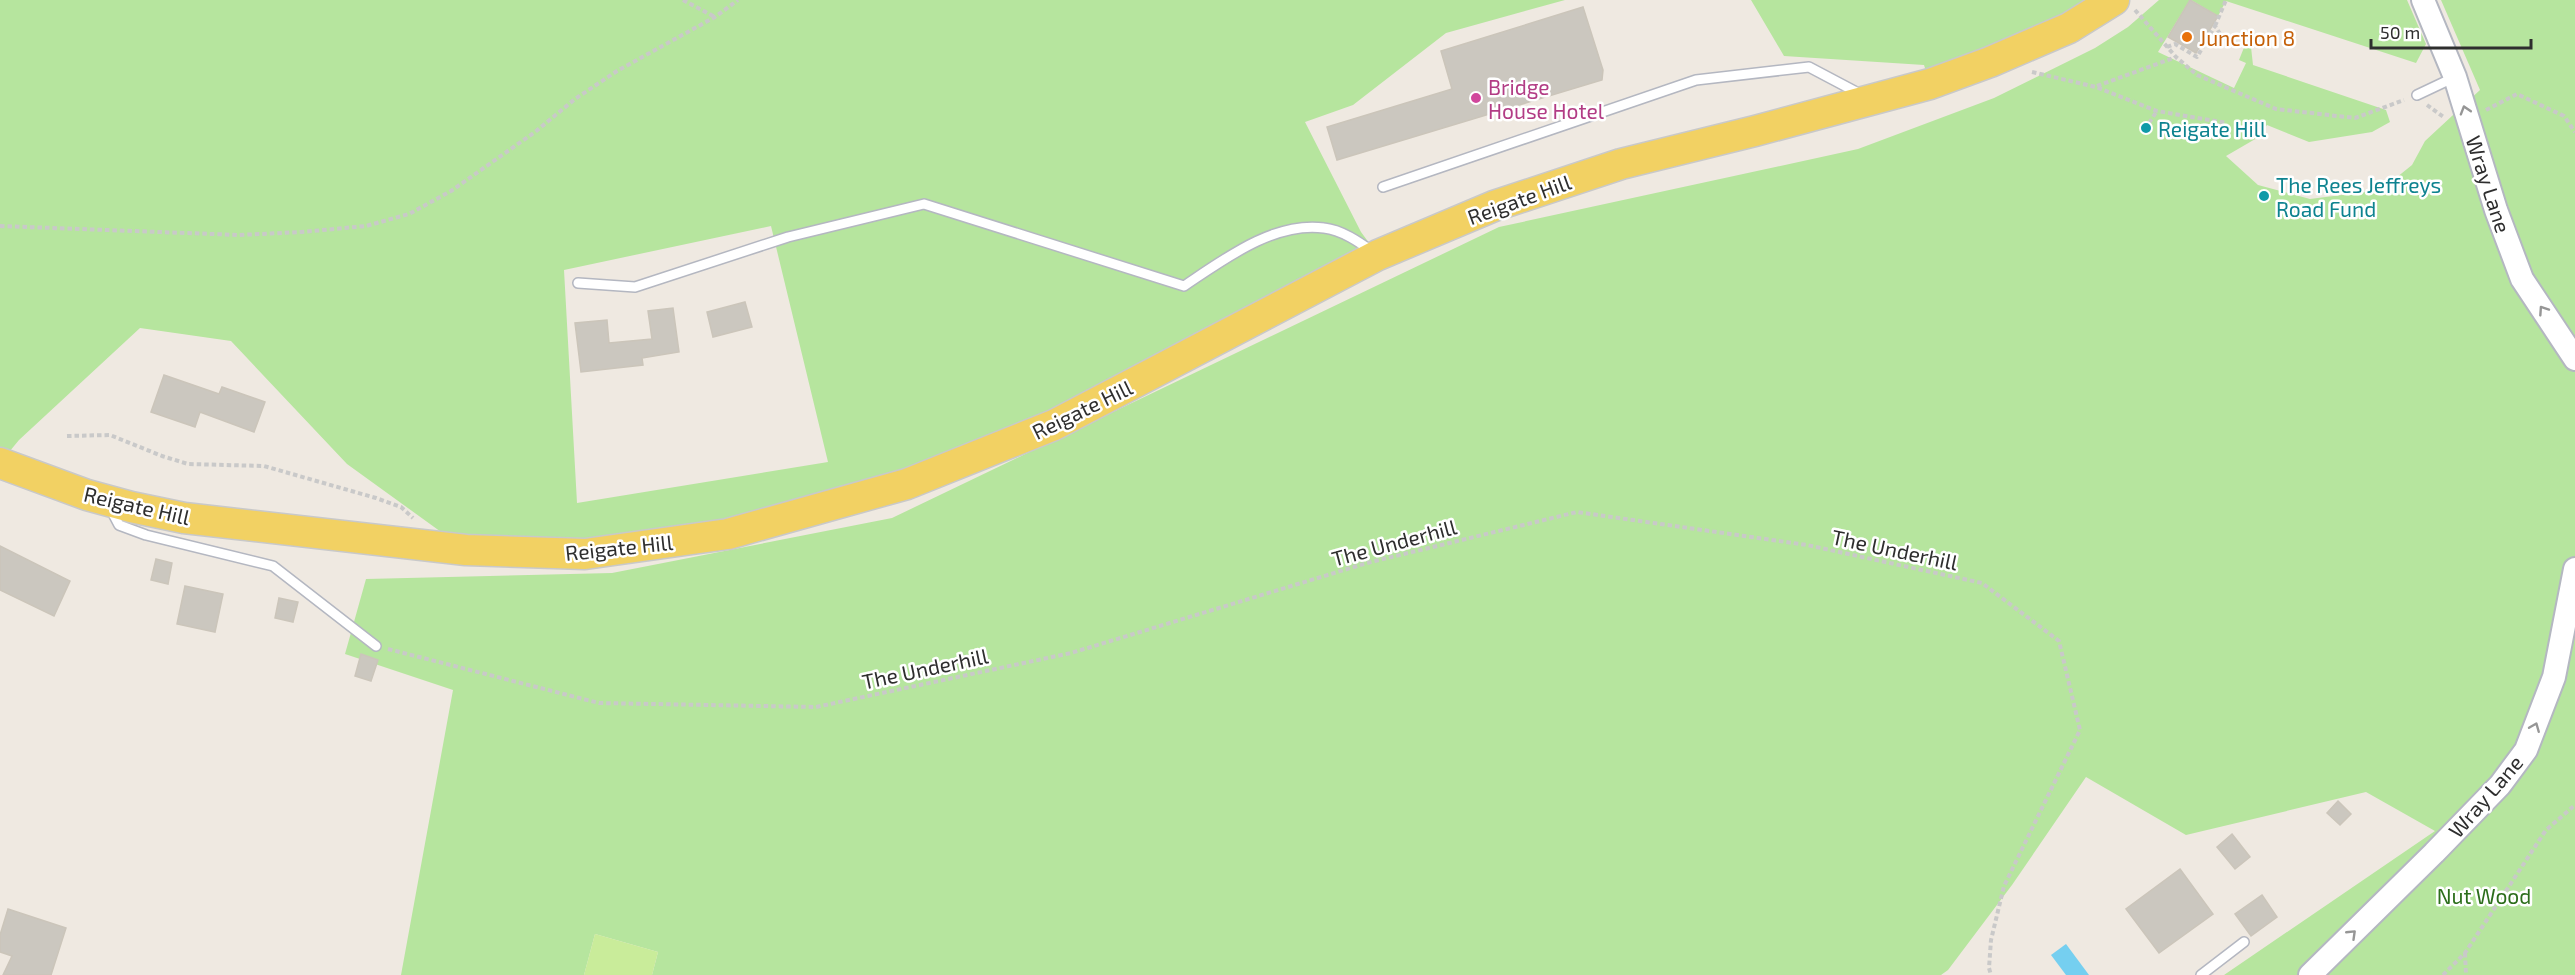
<svg xmlns="http://www.w3.org/2000/svg" width="2575" height="975" viewBox="0 0 2575 975" font-family="'Exo 2',sans-serif">
<rect width="100%" height="100%" fill="#efe9e1"/>
<!-- green -->
<path fill="#b6e59e" fill-rule="evenodd" d="M 0,0 L 1565,0 L 1446,33 L 1353,105 L 1305,122 L 1361,232 L 1378,255 L 1054,425 L 728,534 L 466,550 L 347,464 L 231,341 L 140,328 L 19,440 L 0,463 ZM 771,226 L 828,462 L 577,503 L 564,270 Z
M 1751,0 L 2114,0 L 1930,84 L 1924,65 L 1784,56 Z
M 2159,0 L 2190,0 L 2158,52 L 2234,88 L 2246,63 L 2239,60 L 2245,45 L 2251,47 L 2253,65 L 2386,110 L 2390,122 L 2372,132 L 2309,142 L 2267,125 L 2257,138 L 2226,156 L 2258,185 L 2310,199 L 2381,190 L 2412,165 L 2425,141 L 2480,90 L 2441,0 L 2575,0 L 2575,975 L 2224,975 L 2435,831 L 2366,792 L 2186,835 L 2086,777 L 2012,885 L 1948,970 L 1941,975 L 652,975 L 658,952 L 595,934 L 584,975 L 401,975 L 453,690 L 345,654 L 366,579 L 612,573 L 892,518 L 1499,227 L 1858,149 L 1994,98 L 2095,48 L 2128,27 Z
M 2191,0 L 2407,0 L 2426,44 L 2416,63 L 2226,1 L 2218,16 Z"/>
<!-- pitch -->
<path fill="#c9ec9a" d="M 595,934 L 658,952 L 652,975 L 584,975 Z"/>
<!-- water -->
<path fill="#75cff0" d="M 2066,944 L 2089,975 L 2066,975 L 2051,955 Z"/>
<!-- building -->
<path fill="#cbc7bf" stroke="#cbc5ba" stroke-width="1.5" d="M 2190,0 L 2218,16 L 2196,53 L 2168,37 Z
M 1583,7 L 1603,70 L 1602,80 L 1337,160 L 1327,127 L 1452,89 L 1441,51 Z
M 745,302 L 752,327 L 713,337 L 707,312 Z
M 673,308 L 679,352 L 642,358 L 643,365 L 581,372 L 575,323 L 607,320 L 609,343 L 652,339 L 648,311 Z
M 164,375 L 219,394 L 222,387 L 265,402 L 254,432 L 200,412 L 195,427 L 151,412 Z
M 0,546 L 70,581 L 54,616 L 0,590 Z
M 156,559 L 172,563 L 168,584 L 151,580 Z
M 185,586 L 223,594 L 215,632 L 177,624 Z
M 279,598 L 298,602 L 293,622 L 275,618 Z
M 361,654 L 378,660 L 371,681 L 355,676 Z
M 2338,801 L 2351,814 L 2340,825 L 2327,813 Z
M 2232,834 L 2250,857 L 2235,869 L 2217,847 Z
M 2180,869 L 2213,914 L 2159,953 L 2126,909 Z
M 2262,895 L 2277,917 L 2251,936 L 2235,914 Z
M 8,909 L 66,928 L 51,975 L 3,975 L 12,956 L 0,952 L 0,935 Z"/>
<g fill="none" stroke-linecap="round" stroke-linejoin="round">
<defs>
<path id="service" d="M 2417,95 L 2455,77
M 1383,187 L 1696,80 L 1809,67 L 1862,95
M 578,283 L 635,287 L 788,237 L 924,204 L 1184,286 C 1223,260 1274,221 1324,228 C 1342,230 1359,242 1373,252
M 110,508 L 119,525 L 146,535 L 273,566 L 376,646
M 2201,975 L 2244,942"/>
<path id="tertiary" d="M 2423,0 L 2455,77 L 2496,210 L 2522,279 L 2575,359
M 2310,975 L 2434,853 L 2500,785 L 2526,750 L 2554,677 L 2575,569"/>
<path id="primary" d="M 0,463 L 87,495 L 131,507 L 184,518 L 466,550 L 585,554 L 728,534 L 907,484 L 1054,425 L 1378,255 L 1494,206 L 1621,164 L 1755,131 L 1930,84 L 1990,62 L 2069,28 L 2114,0"/>
</defs>
<!-- service casing -->
<use href="#service" stroke="#b4b7c1" stroke-width="12"/>
<!-- tertiary casing -->
<use href="#tertiary" stroke="#b4b7c1" stroke-width="26"/>
<!-- primary casing -->
<use href="#primary" stroke="#c9c9c9" stroke-width="33"/>
<!-- path -->
<path stroke="#c9c9c9" stroke-width="4" stroke-dasharray="4.5 3" stroke-linecap="butt" d="M 683,0 L 715,17
M 2135,10 L 2176,57 L 2197,75 L 2276,109 L 2355,118 L 2404,100
M 2215,26 L 2226,0
M 2167,47 L 2175,44 L 2197,57 L 2215,26 L 2226,43
M 2032,72 L 2096,87 L 2157,111 L 2227,123
M 2097,86 L 2176,57
M 2427,105 L 2445,118
M 2486,110 L 2517,94 L 2564,116 L 2575,132
M 2149,123 L 2157,111
M 0,226 L 239,235 L 302,232 L 366,226 L 409,214 L 451,191 L 535,132 L 575,99 L 617,71 L 715,17 L 738,0
M 67,436 L 110,435 L 162,456 L 188,464 L 264,466 L 376,498 L 401,507 L 413,518
M 388,649 L 599,703 L 816,707 L 1071,653 L 1367,563 L 1577,512 L 1807,545 L 1982,583 L 2059,641 L 2080,730 L 2004,886 L 1991,940 L 1989,968 L 1991,975
M 2465,953 L 2466,975
M 2443,975 L 2465,953 L 2546,830 L 2575,805"/>
<!-- service -->
<use href="#service" stroke="#fff" stroke-width="9"/>
<!-- tertiary -->
<use href="#tertiary" stroke="#fff" stroke-width="22"/>
<!-- primary -->
<use href="#primary" stroke="#f2d163" stroke-width="30"/>
</g>
<!-- one-way arrows -->
<defs><path id="oneway-chevron" d="M-2-3.5L2.5 0L-2 3.5" fill="none" stroke-width="1.6" stroke-linecap="round" stroke-linejoin="round" transform="scale(1.5)"/></defs>
<g stroke="#969696">
<use href="#oneway-chevron" transform="translate(2465 110) rotate(-107)"/>
<use href="#oneway-chevron" transform="translate(2543 310) rotate(-124)"/>
<use href="#oneway-chevron" transform="translate(2535 727) rotate(-68)"/>
<use href="#oneway-chevron" transform="translate(2352 934) rotate(-44)"/>
</g>
<!-- markers -->
<circle fill="#e8710a" stroke="#fff" stroke-width="2" cx="2187" cy="37" r="6"/>
<circle fill="#d1479c" stroke="#fff" stroke-width="2" cx="1476" cy="98" r="6"/>
<g fill="#0f9aa8" stroke="#fff" stroke-width="2">
<circle cx="2146" cy="128" r="6"/>
<circle cx="2264" cy="196" r="6"/>
</g>
<g text-anchor="middle" dominant-baseline="central" stroke-width="5" stroke-linejoin="round" paint-order="stroke">
<!-- food labels -->
<g font-size="21" fill="#c56008" stroke="#fff" text-anchor="start">
<text x="2199" y="37">Junction 8</text>
</g>
<!-- hotel labels -->
<g font-size="21" fill="#b23c85" stroke="#fff" text-anchor="start">
<text x="1488" y="86">Bridge<tspan x="1488" dy="24">House Hotel</tspan></text>
</g>
<!-- culture labels -->
<g font-size="21" fill="#0d838f" stroke="#fff" text-anchor="start">
<text x="2158" y="128">Reigate Hill</text>
<text x="2276" y="184">The Rees Jeffreys<tspan x="2276" dy="24">Road Fund</tspan></text>
</g>
<!-- street labels -->
<g font-size="21" fill="#2e2e2e" stroke="#fff">
<text transform="translate(2489 184) rotate(72)">Wray Lane</text>
<text transform="translate(1519 199) rotate(-20)">Reigate Hill</text>
<text transform="translate(1082 409) rotate(-26)">Reigate Hill</text>
<text transform="translate(137 505) rotate(13)">Reigate Hill</text>
<text transform="translate(1394 542) rotate(-15)">The Underhill</text>
<text transform="translate(619 547) rotate(-6)">Reigate Hill</text>
<text transform="translate(1895 549) rotate(12)">The Underhill</text>
<text transform="translate(925 668) rotate(-12)">The Underhill</text>
<text transform="translate(2485 796) rotate(-49)">Wray Lane</text>
</g>
<!-- park labels -->
<g font-size="21" fill="#2c6e1b" stroke="#fff">
<text x="2484" y="895">Nut Wood</text>
</g>
</g>
<!-- scale -->
<path d="M2371 39v9h160v-9" fill="none" stroke="#2e2e2e" stroke-width="3"/>
<text x="2380" y="39" font-size="18" fill="#2e2e2e" stroke="#ffffff" stroke-width="4.5" paint-order="stroke">50 m</text>
</svg>
